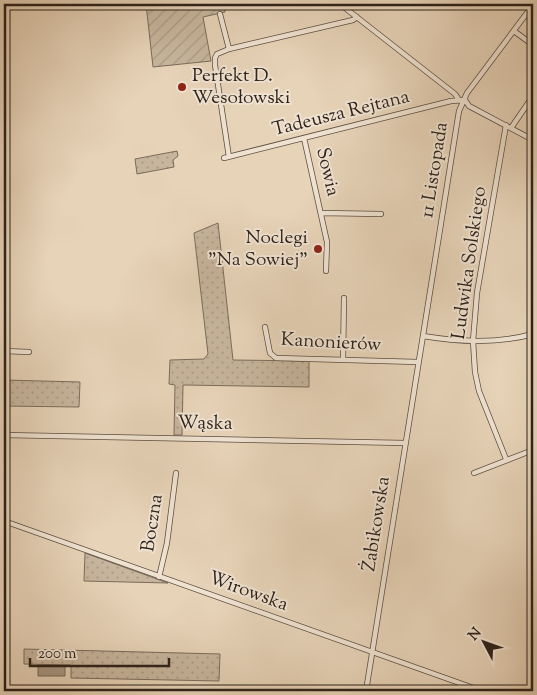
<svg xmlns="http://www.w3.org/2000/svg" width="537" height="695" viewBox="0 0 537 695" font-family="'Sorts Mill Goudy',serif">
<defs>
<pattern id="grass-dots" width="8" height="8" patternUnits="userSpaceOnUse" patternTransform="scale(1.25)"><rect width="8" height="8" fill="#c7b59d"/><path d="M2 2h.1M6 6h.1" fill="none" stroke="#ab9b87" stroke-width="1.8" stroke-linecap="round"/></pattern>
<pattern id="garden-furrows" width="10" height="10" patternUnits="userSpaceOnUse" patternTransform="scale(1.25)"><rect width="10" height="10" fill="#c7b59d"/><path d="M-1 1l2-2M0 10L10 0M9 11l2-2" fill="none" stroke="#ab9b87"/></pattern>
</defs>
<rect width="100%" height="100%" fill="#e7d3b8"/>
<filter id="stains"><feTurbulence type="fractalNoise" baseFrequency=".004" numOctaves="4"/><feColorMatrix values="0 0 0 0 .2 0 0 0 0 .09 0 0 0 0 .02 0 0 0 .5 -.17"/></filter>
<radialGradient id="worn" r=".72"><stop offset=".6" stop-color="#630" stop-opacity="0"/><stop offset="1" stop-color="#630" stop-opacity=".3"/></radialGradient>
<!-- grass -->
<path fill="url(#grass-dots)" stroke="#7a6c5c" d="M 177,151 L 178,156 L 173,160 L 174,167 L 137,174 L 135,159 Z
M 218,223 L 233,360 L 309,361 L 309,387 L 183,385 L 182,435 L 174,435 L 175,385 L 169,384 L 170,360 L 204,359 L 208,354 L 194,233 Z
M 4,380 L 80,382 L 79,407 L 4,406 Z
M 85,553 L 168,583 L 84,581 Z
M 24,649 L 220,654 L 219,681 L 71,678 L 71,665 L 24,664 Z"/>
<!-- garden -->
<path fill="url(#garden-furrows)" stroke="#7a6c5c" d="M 146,4 L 224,4 L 225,12 L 203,17 L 211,61 L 153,67 Z"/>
<!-- water -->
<path fill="#a89783" stroke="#776859" d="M 38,665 L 65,666 L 65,676 L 38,676 Z"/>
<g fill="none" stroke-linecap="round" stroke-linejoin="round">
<defs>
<path id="minor" d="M 340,4 L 455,94 L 459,100
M 220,14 L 229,49
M 514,31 L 533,45
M 465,100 L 469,106 L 533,140
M 506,125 L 477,293 L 473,341 L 475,372 L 479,391 L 506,459
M 511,128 L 533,96
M 304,138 L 327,242 L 326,271
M 229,157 L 215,65 L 215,58 L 217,54 L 229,49 L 353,20 L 357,17
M 224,158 L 451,101 L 465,100
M 321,213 L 381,214
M 265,327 L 270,353 L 276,358 L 418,362
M 423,336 C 459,342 497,344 533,334
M 4,351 L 29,352
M 343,360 L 344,298
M 4,435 L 405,443
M 474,473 L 533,450
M 4,521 L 482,691
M 159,577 L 167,543 L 176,473
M 366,691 L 459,111 L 467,93 L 533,5"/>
</defs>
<!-- minor casing -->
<use href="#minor" stroke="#5c4e42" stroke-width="6"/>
<!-- minor -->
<use href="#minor" stroke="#efe2d1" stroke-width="4.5"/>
</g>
<!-- markers -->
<g fill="#8f2418" stroke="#efe2d1" stroke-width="2">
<circle cx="182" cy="87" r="5"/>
<circle cx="318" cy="249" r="5"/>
</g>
<g text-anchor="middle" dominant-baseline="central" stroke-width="4" stroke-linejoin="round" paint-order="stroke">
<!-- poi labels -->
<g font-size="19" fill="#2d221b" stroke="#efe2d1" text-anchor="start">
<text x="192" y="76">Perfekt D.<tspan x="192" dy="22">Wesołowski</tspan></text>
<text x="308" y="238" text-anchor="end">Noclegi<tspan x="308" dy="22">"Na Sowiej"</tspan></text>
</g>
<!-- street labels -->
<g font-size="19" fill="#2d221b" stroke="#efe2d1">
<text transform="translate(341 114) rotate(-14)">Tadeusza Rejtana</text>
<text transform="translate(435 170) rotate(-81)">11 Listopada</text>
<text transform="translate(327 172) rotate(77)">Sowia</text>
<text transform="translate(470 263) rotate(-82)">Ludwika Solskiego</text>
<text transform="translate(331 343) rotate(3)">Kanonierów</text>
<text transform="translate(205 424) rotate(1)">Wąska</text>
<text transform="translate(153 523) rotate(-81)">Boczna</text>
<text transform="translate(377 524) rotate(-81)">Żabikowska</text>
<text transform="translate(248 592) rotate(20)">Wirowska</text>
</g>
</g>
<!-- margin -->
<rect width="537" height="695" fill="none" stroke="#e7d3b8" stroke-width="20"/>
<rect x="5" y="5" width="527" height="685" fill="none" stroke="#2d221b" stroke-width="2.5"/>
<rect x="10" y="10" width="517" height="675" fill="none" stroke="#2d221b"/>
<!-- north arrow -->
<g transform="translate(484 642) rotate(311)" stroke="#efe2d1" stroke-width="4" paint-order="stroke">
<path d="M0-4L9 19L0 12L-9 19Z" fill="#2d221b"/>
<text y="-8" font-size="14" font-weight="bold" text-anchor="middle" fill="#2d221b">N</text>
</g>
<!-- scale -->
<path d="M30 658v8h139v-8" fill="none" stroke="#2d221b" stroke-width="2.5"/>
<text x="38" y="658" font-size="15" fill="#2d221b" stroke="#efe2d1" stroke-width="4" paint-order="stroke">200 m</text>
<rect width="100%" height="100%" filter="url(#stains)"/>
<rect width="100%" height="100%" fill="url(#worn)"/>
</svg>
